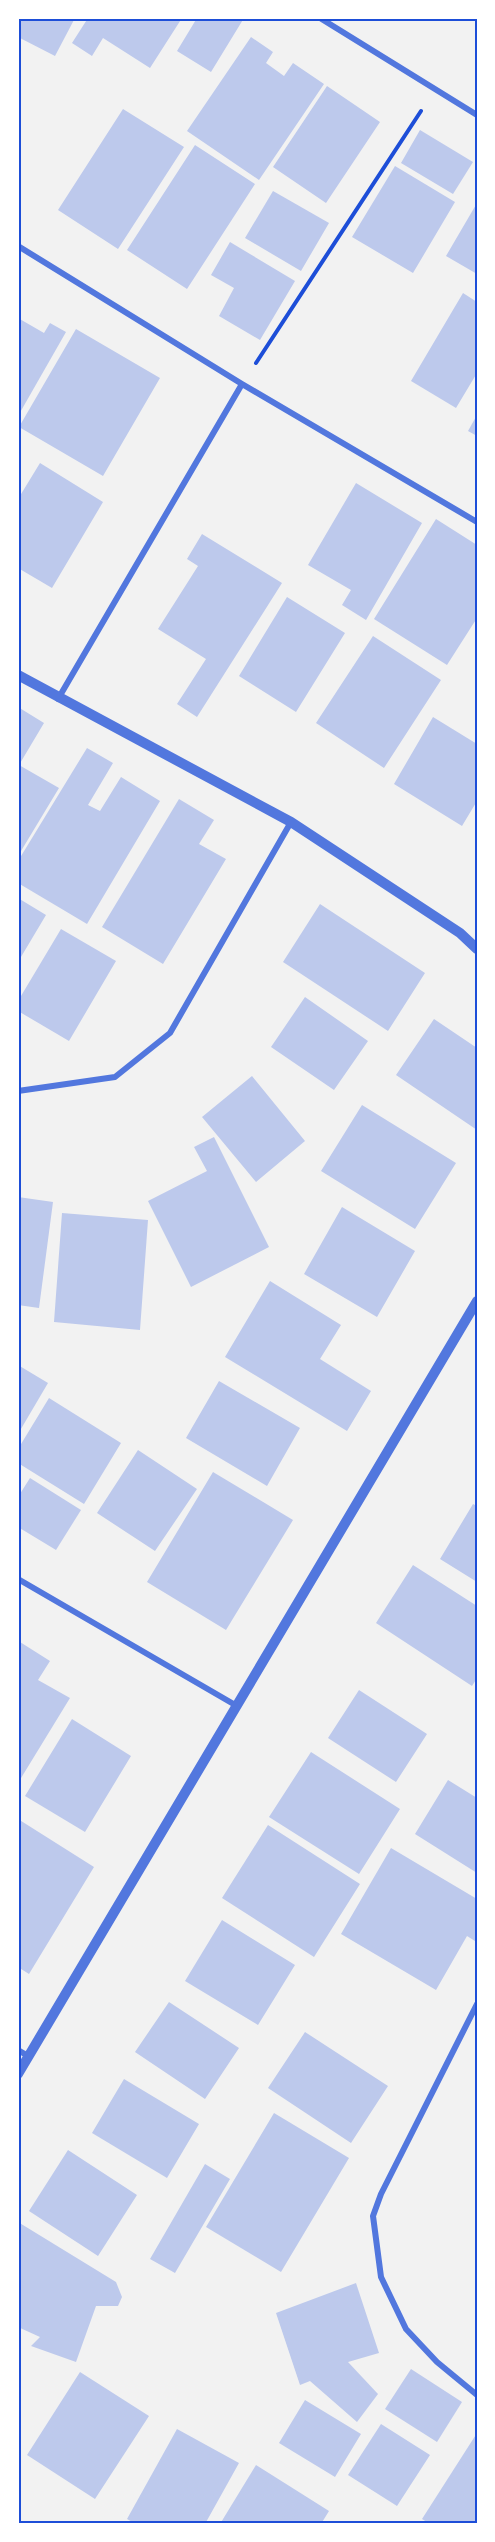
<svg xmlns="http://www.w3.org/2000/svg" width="495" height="2542" viewBox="0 0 495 2542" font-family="'PT Serif',serif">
<rect width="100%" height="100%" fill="#f2f2f2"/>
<!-- building -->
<path fill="#bdc9ec" d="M 18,18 L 75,18 L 55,56 L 18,37 Z
M 88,18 L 182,18 L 150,68 L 103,38 L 92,56 L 72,43 Z
M 197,18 L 244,18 L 211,72 L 177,51 Z
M 251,37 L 273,52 L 266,63 L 284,76 L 293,63 L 324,84 L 259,180 L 187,131 Z
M 327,86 L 380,122 L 326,203 L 273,167 Z
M 123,109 L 184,147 L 118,249 L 58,210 Z
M 420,130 L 473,162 L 453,194 L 401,163 Z
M 195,145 L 255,184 L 187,289 L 127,250 Z
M 395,166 L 455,202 L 413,273 L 352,237 Z
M 273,191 L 329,223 L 301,271 L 245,238 Z
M 477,203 L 477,274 L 446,256 Z
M 230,242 L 295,281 L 260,340 L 219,316 L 234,288 L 211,275 Z
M 463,293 L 477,302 L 477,373 L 456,408 L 411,381 Z
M 18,318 L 44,333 L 50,323 L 66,332 L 18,416 Z
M 76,329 L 160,378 L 103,476 L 19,427 Z
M 477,415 L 477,436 L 468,431 Z
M 40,463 L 103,502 L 52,588 L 18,568 L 18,499 Z
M 356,483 L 422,523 L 366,620 L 342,605 L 351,590 L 308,565 Z
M 436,519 L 477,545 L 477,618 L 447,665 L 374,619 Z
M 202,534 L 282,583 L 197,717 L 177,704 L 206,659 L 158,629 L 198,566 L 187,559 Z
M 287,597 L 345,633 L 296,712 L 239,676 Z
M 373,636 L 441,680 L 384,768 L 316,723 Z
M 18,707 L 44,723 L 19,765 L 59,788 L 18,856 Z
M 433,717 L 477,744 L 477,801 L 462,826 L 394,784 Z
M 87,748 L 113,763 L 88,805 L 100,811 L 121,777 L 160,801 L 87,924 L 18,883 L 18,861 Z
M 179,799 L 214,820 L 199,844 L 226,859 L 163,964 L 102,927 Z
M 18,898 L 46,915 L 18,962 Z
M 320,904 L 425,973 L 388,1031 L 283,962 Z
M 61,929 L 116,961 L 69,1041 L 18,1011 L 18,1001 Z
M 305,997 L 368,1041 L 334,1090 L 271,1047 Z
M 434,1019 L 477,1048 L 477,1130 L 396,1075 Z
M 252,1076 L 305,1141 L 256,1182 L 202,1117 Z
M 362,1105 L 456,1163 L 415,1229 L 321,1171 Z
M 214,1137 L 269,1247 L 191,1287 L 148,1201 L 207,1171 L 194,1147 Z
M 18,1197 L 53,1202 L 39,1308 L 18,1305 Z
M 342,1207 L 415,1251 L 377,1317 L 304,1274 Z
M 62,1213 L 148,1220 L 140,1330 L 54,1322 Z
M 270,1281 L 341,1325 L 320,1359 L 371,1391 L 347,1431 L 225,1357 Z
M 18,1365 L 48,1383 L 18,1434 Z
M 219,1381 L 300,1428 L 267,1486 L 186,1438 Z
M 49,1398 L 121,1443 L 84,1504 L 18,1463 L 18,1449 Z
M 138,1450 L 197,1489 L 155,1551 L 97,1513 Z
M 213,1472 L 293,1520 L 226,1630 L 147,1582 Z
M 30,1478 L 81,1510 L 56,1550 L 18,1527 L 18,1497 Z
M 473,1504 L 477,1506 L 477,1582 L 440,1559 Z
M 413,1565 L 477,1606 L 477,1678 L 472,1686 L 376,1623 Z
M 20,1642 L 50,1661 L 38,1680 L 70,1698 L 18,1783 Z
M 359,1690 L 427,1734 L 396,1782 L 328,1738 Z
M 72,1719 L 131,1756 L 85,1832 L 25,1796 Z
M 311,1752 L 400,1809 L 359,1874 L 269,1817 Z
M 448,1780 L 477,1798 L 477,1873 L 415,1834 Z
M 18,1819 L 94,1867 L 29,1974 L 18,1967 Z
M 268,1825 L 360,1884 L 314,1957 L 222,1898 Z
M 391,1848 L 477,1899 L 477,1938 L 475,1941 L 467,1936 L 436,1990 L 341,1934 Z
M 222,1920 L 295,1965 L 258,2025 L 185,1981 Z
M 169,2002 L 239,2048 L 205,2099 L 135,2052 Z
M 305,2032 L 388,2086 L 351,2143 L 268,2088 Z
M 124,2079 L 199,2124 L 167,2178 L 92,2133 Z
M 274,2113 L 349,2158 L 281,2272 L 206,2227 Z
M 68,2150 L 137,2195 L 98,2256 L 29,2211 Z
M 205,2164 L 230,2179 L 175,2273 L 150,2259 Z
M 18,2222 L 116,2282 L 122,2297 L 118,2306 L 96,2306 L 76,2362 L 31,2346 L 40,2337 L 18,2327 Z
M 356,2283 L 379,2353 L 348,2362 L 378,2394 L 357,2422 L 310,2381 L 300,2385 L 276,2313 Z
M 411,2369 L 462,2402 L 437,2442 L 385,2409 Z
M 80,2372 L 149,2416 L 95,2499 L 27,2455 Z
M 305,2400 L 361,2434 L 335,2477 L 279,2443 Z
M 381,2424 L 430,2455 L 397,2506 L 348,2475 Z
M 177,2429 L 239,2463 L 205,2524 L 136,2524 L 127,2519 Z
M 477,2433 L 477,2524 L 430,2524 L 422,2519 Z
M 256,2465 L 329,2511 L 321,2524 L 220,2524 Z"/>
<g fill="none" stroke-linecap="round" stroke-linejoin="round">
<!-- path -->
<path stroke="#1d4ed8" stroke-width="4" d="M 256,363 L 421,111"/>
<!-- minor -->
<path stroke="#5277de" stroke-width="6" d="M 320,18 L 477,115
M 18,246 L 242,384 L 477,522
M 58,699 L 242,384
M 18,1091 L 115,1077 L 170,1033 L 291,822
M 18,1579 L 237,1706
M 477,2004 L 381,2194 L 373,2216 L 381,2277 L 406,2329 L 437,2362 L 477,2395
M 18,2050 L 28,2056"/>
<!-- tertiary -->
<path stroke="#5277de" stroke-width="10" d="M 18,675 L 291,822 L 460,933 L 477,949
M 18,2074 L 477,1301"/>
</g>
<!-- border -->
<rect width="495" height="2542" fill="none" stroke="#ffffff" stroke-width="39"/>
<rect x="20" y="20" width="456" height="2502" fill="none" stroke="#1d4ed8" stroke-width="2"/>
</svg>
